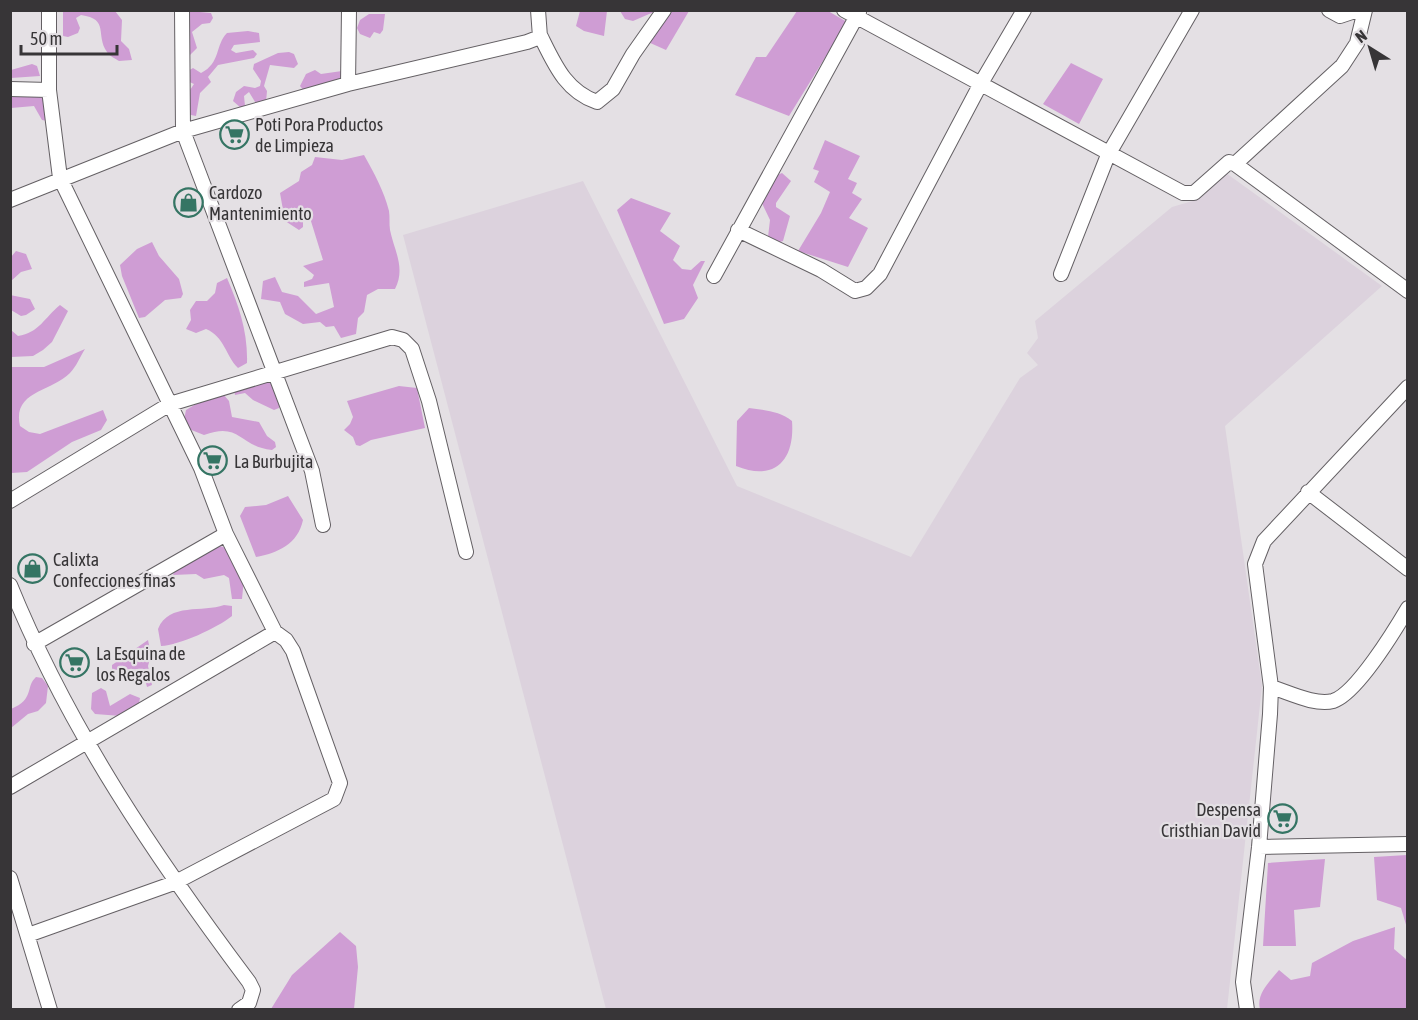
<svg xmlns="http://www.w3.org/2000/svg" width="1418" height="1020" viewBox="0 0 1418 1020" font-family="'Asap Condensed',sans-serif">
<rect width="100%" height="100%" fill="#e4e0e4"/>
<!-- built -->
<path fill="#dcd2dd" d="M 1226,173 L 1382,286 L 1225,426 L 1262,686 L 1227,1009 L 606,1009 L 403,235 L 583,181 L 737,486 L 911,557 L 1020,378 L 1038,365 L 1027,353 L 1038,338 L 1035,321 L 1172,207 L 1196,200 Z"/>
<!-- forest -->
<path fill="#cf9dd4" d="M 63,11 L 115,11 L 122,20 L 121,41 L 129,49 L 132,60 L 119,61 C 116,59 109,56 107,52 C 95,35 110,19 81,15 L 76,18 L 80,28 L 78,33 L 68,37 L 63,36 Z
M 189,11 L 211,13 L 213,18 L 210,23 L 202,24 L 192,32 L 197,48 L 188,57 Z
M 580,11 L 607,11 L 604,36 L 584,31 L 576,26 Z
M 620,11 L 656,11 L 633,21 L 625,19 Z
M 669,11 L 689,11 L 666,50 L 648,42 Z
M 797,11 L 828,11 L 847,22 L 789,116 L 735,95 L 756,57 L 766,57 Z
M 369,14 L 385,14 L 383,30 L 380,34 L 374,32 L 370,38 L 360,34 L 357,28 L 360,20 Z
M 248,31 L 259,33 L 260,42 L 234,45 L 231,50 L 236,53 L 253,50 L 257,54 L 254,58 L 218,65 L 208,77 L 211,82 L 200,93 L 196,116 L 186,114 L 188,93 L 194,84 L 185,80 L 188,71 L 193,68 L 201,73 C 221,63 215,45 227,33 Z
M 289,52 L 294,54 L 298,64 L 294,68 L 270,65 L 264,86 L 267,91 L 266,102 L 257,105 L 249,92 L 244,96 L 245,106 L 241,108 L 233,101 L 236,92 L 244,86 L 255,88 L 260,86 L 261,81 L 253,69 L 254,64 L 278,53 Z
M 1071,63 L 1103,79 L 1079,124 L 1043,104 Z
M 32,64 L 37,66 L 40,76 L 11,78 L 11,70 Z
M 315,70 L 321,74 L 342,71 L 342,80 L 305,92 L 300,86 L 306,74 Z
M 11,93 L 45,95 L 47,121 L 42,120 L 34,106 L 11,108 Z
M 825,140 L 860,156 L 848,179 L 857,183 L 852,193 L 862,199 L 849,218 L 868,228 L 848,267 L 798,251 L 821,213 L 830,192 L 814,182 L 819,171 L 813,169 Z
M 364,155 C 374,173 384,191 389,211 C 390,217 389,224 390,230 C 394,250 406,268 395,289 L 378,289 L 367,295 L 364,312 L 358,318 L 356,334 L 341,338 L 334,326 L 326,327 L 320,322 L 303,324 L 285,314 L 280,302 L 261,299 L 263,281 L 275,277 L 282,292 L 298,296 L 316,314 L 334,307 L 329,283 L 304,287 L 304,282 L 312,279 L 314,275 L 303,266 L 323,260 L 310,218 L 303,219 L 303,227 L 299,230 L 279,217 L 283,210 L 280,193 L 299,181 L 301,172 L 312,165 L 315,157 L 342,160 Z
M 782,173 L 791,181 L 776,203 L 776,207 L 790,216 L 783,241 L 780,242 L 768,237 L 770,220 L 760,199 L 771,178 Z
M 631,198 L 671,213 L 660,231 L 680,246 L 673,260 L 682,269 L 691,270 L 701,261 L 705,261 L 693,285 L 698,298 L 684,319 L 664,324 L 617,210 Z
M 152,242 L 159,256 L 179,279 L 183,294 L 181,298 L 165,300 L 145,317 L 139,318 L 122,276 L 120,265 L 137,249 Z
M 16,251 L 26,254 L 32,269 L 21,272 L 11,281 L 11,257 Z
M 227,278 C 239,306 248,332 247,363 L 238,368 C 225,355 225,337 206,329 L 196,333 L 186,329 L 191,320 L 190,310 L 196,301 L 207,301 L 215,293 L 217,283 Z
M 10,295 L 30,299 L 35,309 L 26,315 L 21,316 L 11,310 Z
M 60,305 L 68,311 L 52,342 L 43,350 L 33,356 L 11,357 L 11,330 L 18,336 C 39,333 45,317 60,305 Z
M 85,349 C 80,357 76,367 70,373 C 51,392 12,391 20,426 L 29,432 L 40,434 L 103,410 L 107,420 L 101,430 L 72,442 L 27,472 L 11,473 L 11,367 L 44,367 Z
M 271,378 L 279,397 L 279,408 L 274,410 L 253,400 L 245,393 L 235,395 L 234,390 Z
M 399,386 L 417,388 L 425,428 L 371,440 L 360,446 L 356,445 L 353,437 L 344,430 L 350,424 L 353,417 L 347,401 Z
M 223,394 L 229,401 L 232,417 L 259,422 L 267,436 L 275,442 L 276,447 L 272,450 C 239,447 241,421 204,435 L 189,429 L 184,420 L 186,410 L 206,398 Z
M 749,408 C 764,410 780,411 792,421 C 795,460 775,482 736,466 L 737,421 Z
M 288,496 L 303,520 C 298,544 278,553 256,557 L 240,516 L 245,507 L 266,505 Z
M 220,546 L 229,549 L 244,578 L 242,599 L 232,599 L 229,578 L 224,575 L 204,579 L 196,574 L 173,575 L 175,570 Z
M 224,605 L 232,606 L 232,616 C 217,628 180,645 161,646 L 158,629 C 169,602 203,613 224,605 Z
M 148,640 L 151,655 L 148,666 L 152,685 L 147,687 L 143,672 L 139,669 L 112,670 L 112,665 Z
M 36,677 L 42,678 L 48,686 L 46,703 L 38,711 L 28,714 L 11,728 L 11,709 C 35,699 25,687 36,677 Z
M 101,688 L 106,691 L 110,706 L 130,694 L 140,698 L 139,703 L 121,716 L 95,714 L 91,709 L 92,693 Z
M 1407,855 L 1408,855 L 1407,928 L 1401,908 L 1377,900 L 1374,857 Z
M 1325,859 L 1320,907 L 1294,910 L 1296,946 L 1263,946 L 1268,863 Z
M 1395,927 L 1394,949 L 1407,960 L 1407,1009 L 1260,1009 C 1256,994 1270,981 1279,970 L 1291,980 L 1310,976 L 1312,963 L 1353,941 Z
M 340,932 L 356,946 L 358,967 L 354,1009 L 271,1009 L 292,975 Z"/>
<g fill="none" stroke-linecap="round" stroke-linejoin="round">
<defs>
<path id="minor" d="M 182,10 L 183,131 L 312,471 L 323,525
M 844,10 L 1183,193 L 1194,193 L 1229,162 L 1235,164 L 1408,291
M 1329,10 L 1340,16 L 1358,10
M 540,35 C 554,63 565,91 597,102 L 613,89 L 633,54 L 664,10
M 348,84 L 349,10
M 10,89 L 49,90
M 1235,164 L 1342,66 L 1357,43 L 1365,10
M 10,200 L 183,131 L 348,84 L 527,42 L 540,37 L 538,10
M 738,230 L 821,270 L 855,291 L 866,288 L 880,274 L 980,85 L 1024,10
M 1061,274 L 1108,155 L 1192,10
M 714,276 L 859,12
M 1308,492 L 1408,569
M 10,501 L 170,404 L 392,337 L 403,340 L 412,349 L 429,401 L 466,552
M 10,585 C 69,730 156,858 249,982 L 253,990 L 249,1003 L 239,1010
M 34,644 L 226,534
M 1271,687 C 1288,692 1315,706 1333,701 C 1356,694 1395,630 1408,608
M 10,787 L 275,632
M 1259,847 L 1408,844
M 10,878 L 50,1010
M 28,935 L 174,883 L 334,799 L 340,783 L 293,651 L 286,640 L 275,632 L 226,534 L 201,468 L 60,178 L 49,90 L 49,10
M 1247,1010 L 1243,982 L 1259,847 L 1270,714 L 1271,687 L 1255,564 L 1264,541 L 1408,387"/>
</defs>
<!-- minor casing -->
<use href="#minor" stroke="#646064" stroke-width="16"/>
<!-- minor -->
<use href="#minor" stroke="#fff" stroke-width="14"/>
</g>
<!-- icons -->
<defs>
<symbol id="supermarket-ring" viewBox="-11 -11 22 22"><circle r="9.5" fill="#e4e0e4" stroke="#357564" stroke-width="1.5"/><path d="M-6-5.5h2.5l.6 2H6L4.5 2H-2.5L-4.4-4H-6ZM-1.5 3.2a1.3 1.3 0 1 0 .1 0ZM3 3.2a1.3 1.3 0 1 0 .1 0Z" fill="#357564"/></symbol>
<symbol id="shop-ring" viewBox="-11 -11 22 22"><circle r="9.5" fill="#e4e0e4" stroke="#357564" stroke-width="1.5"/><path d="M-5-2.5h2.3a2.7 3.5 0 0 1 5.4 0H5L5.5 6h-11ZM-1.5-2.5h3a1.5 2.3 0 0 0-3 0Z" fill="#357564"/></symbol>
</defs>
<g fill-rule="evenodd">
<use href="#supermarket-ring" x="218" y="118" width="33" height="33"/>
<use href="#shop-ring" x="172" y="186" width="33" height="33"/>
<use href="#supermarket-ring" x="196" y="444" width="33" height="33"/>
<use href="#shop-ring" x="16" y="552" width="33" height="33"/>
<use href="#supermarket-ring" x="58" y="646" width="33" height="33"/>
<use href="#supermarket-ring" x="1266" y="802" width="33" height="33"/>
</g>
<g text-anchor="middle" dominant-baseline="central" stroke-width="4.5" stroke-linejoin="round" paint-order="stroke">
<!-- poi labels -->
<g font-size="18" fill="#373537" stroke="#e4e0e4" text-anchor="start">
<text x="255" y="124">Poti Pora Productos<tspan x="255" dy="21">de Limpieza</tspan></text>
<text x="209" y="192">Cardozo<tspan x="209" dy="21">Mantenimiento</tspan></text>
<text x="234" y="461">La Burbujita</text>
<text x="53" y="559">Calixta<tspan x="53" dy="21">Confecciones finas</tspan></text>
<text x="96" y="653">La Esquina de<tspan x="96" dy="21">los Regalos</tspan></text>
<text x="1261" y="809" text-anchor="end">Despensa<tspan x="1261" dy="21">Cristhian David</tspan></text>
</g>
</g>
<!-- border -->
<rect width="1418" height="1020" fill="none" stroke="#373537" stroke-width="24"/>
<!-- north arrow -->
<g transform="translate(1370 48) rotate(323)" stroke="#e4e0e4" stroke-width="4.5" paint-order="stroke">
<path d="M0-4.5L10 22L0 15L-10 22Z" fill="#373537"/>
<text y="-9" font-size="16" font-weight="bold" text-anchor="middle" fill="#373537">N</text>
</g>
<!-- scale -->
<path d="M21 45v9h96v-9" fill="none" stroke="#373537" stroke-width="3"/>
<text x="30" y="45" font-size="18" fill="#373537" stroke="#e4e0e4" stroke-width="4.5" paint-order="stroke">50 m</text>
</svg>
